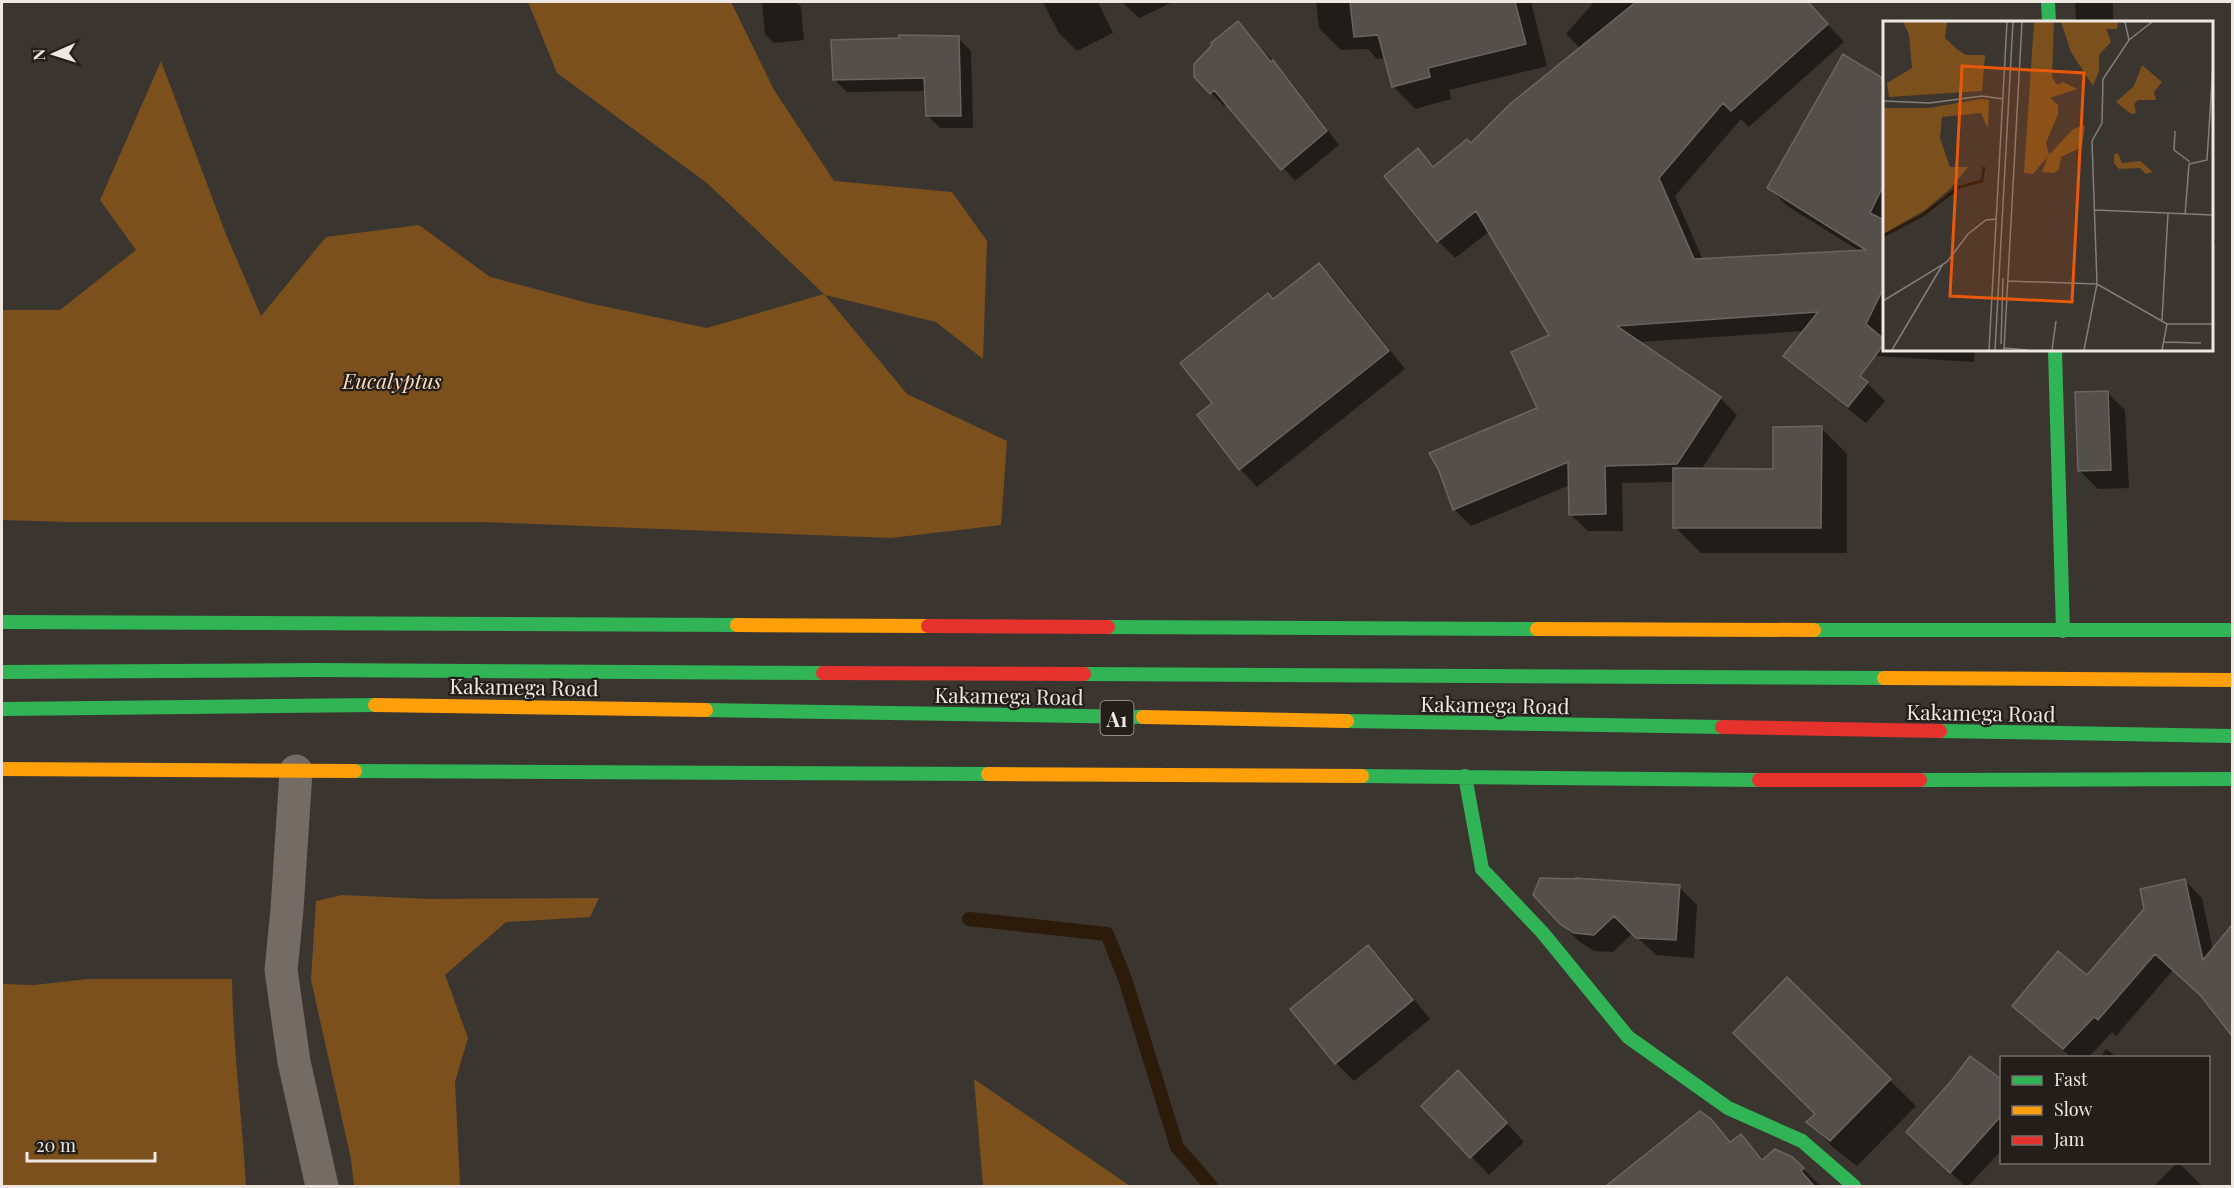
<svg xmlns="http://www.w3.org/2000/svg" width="2234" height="1188" viewBox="0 0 2234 1188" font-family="'Playfair Display',serif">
<rect width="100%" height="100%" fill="#3b3530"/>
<!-- green -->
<path fill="#7c501c" d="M 528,2 L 731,2 L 774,90 L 834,181 L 952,192 L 987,241 L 983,359 L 936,322 L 825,295 L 907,394 L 1007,441 L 1001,525 L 891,538 L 482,522 L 68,522 L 2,520 L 2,310 L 60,310 L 136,250 L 100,200 L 161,61 L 225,232 L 261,316 L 326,237 L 419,225 L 490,277 L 588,303 L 707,328 L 824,294 L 707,183 L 557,73 Z
M 342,895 L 430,899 L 599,898 L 590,917 L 506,922 L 445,975 L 468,1038 L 455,1082 L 460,1186 L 354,1186 L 351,1159 L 311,980 L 316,901 Z
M 88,979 L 232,979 C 233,1048 242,1117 246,1186 L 2,1186 L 2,984 L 34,985 Z
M 974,1079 L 1130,1186 L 983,1186 Z"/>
<!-- shadow -->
<path fill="#0007" d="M 762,2 L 796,2 L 801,7 L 804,40 L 774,43 L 765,34 Z
M 1043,2 L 1098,2 L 1113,33 L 1077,51 L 1059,33 Z
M 1122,2 L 1173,2 L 1139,18 Z
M 1316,2 L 1531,2 L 1547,66 L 1449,90 L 1451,99 L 1415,109 L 1393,86 L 1385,58 L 1377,59 L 1368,49 L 1341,50 L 1319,28 Z
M 1594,2 L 1807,2 L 1844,42 L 1749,127 L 1741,119 L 1675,196 L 1703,260 L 1861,252 L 1786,205 L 1769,187 L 1877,76 L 1884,83 L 1884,350 L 1975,350 L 1974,362 L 1830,353 L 1867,383 L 1885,401 L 1866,423 L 1803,373 L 1785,356 L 1805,331 L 1638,342 L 1720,398 L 1737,415 L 1701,470 L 1774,470 L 1821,428 L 1847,454 L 1847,553 L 1701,553 L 1675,527 L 1674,482 L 1622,483 L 1623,531 L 1588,531 L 1570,514 L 1570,485 L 1471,526 L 1454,509 L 1440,470 L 1539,409 L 1551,335 L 1490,231 L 1455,258 L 1438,241 L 1417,150 L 1435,167 L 1471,145 L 1581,49 L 1566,34 Z
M 2075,2 L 2113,2 L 2113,22 L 2076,22 Z
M 1238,23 L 1286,75 L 1339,145 L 1295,181 L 1227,103 L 1224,106 L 1195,76 Z
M 958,38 L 971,51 L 973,128 L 940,128 L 927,115 L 926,91 L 847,92 L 834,79 Z
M 2212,235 L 2216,242 L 2212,245 Z
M 1319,265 L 1336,282 L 1405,369 L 1257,487 L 1240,469 L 1214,404 L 1273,301 Z
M 2107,392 L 2125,410 L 2129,488 L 2098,489 L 2080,471 Z
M 2185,881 L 2202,898 L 2213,950 L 2227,934 L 2232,940 L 2232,1033 L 2206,1001 L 2173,970 L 2116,1036 L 2112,1032 L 2088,1058 L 2072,1058 L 2014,1006 L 2087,977 Z
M 1679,887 L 1697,905 L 1694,958 L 1656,955 L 1633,933 L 1613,952 L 1594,951 L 1580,942 L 1561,923 Z
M 1368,947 L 1386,965 L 1430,1019 L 1354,1081 L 1336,1063 Z
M 1787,980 L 1916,1106 L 1857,1166 L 1834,1148 L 1808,1122 L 1817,1115 Z
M 2106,1049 L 2118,1058 L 2100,1058 Z
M 1970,1058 L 2002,1080 L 2002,1150 L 1968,1186 L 1965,1186 L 1924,1148 L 1954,1080 Z
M 1476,1090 L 1524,1142 L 1489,1175 L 1423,1106 Z
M 1710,1120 L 1732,1142 L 1741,1136 L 1765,1160 L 1803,1169 L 1821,1186 L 1630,1186 L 1622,1176 Z
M 2178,1162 L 2202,1186 L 2154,1186 Z"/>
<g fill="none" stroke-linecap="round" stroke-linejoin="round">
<!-- stream -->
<path stroke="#2c1b09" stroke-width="14" d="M 969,919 L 1107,934 L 1125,979 L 1177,1147 L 1211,1186"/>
</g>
<!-- building -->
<path fill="#544f4b" stroke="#6a6560" stroke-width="1.5" d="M 1350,2 L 1515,2 L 1526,44 L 1428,68 L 1430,77 L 1392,87 L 1378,35 L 1354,37 Z
M 1636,2 L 1808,2 L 1828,24 L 1731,111 L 1723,103 L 1659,178 L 1694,259 L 1866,250 L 1767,188 L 1843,54 L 1884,79 L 1884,184 L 1870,213 L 1884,220 L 1884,287 L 1866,324 L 1884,339 L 1884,344 L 1860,376 L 1868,382 L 1848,407 L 1783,356 L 1818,312 L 1775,315 L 1775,313 L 1774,315 L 1617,326 L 1721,397 L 1677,464 L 1605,466 L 1606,514 L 1569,515 L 1568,462 L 1453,510 L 1439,471 L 1429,453 L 1537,408 L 1511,352 L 1549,335 L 1476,211 L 1437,242 L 1384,176 L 1418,148 L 1433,167 L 1467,139 L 1471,143 L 1510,104 Z
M 1238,21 L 1271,62 L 1273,60 L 1327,131 L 1281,170 L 1214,90 L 1210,94 L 1194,77 L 1194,64 L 1212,45 L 1211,43 Z
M 899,35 L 959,36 L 961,116 L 926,116 L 924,78 L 833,80 L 831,40 L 899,38 Z
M 1319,263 L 1389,351 L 1239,470 L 1197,415 L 1212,403 L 1180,363 L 1268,293 L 1273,299 Z
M 2108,391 L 2111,470 L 2078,471 L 2075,392 Z
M 1822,426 L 1821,528 L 1673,528 L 1673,468 L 1773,469 L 1773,427 Z
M 1540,878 L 1577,879 L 1575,878 L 1680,885 L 1676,940 L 1636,938 L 1614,916 L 1594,935 L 1574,933 L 1560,924 L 1533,895 Z
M 2185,879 L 2203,960 L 2232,925 L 2232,1036 L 2201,996 L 2155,954 L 2098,1020 L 2094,1017 L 2063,1049 L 2012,1006 L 2058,951 L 2087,975 L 2144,909 L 2140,889 Z
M 1368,945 L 1413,1000 L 1335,1064 L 1290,1009 Z
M 1787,977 L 1891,1079 L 1830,1141 L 1806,1122 L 1815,1114 L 1733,1033 Z
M 1970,1056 L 2001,1079 L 2001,1116 L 1950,1173 L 1906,1132 L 1952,1080 Z
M 1458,1070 L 1507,1123 L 1470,1158 L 1421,1106 Z
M 1700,1111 L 1711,1119 L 1730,1142 L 1741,1134 L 1762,1160 L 1775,1149 L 1792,1157 L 1804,1168 L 1801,1171 L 1814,1186 L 1606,1186 Z"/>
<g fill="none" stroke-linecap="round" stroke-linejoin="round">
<!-- street -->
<path stroke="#746c64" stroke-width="33" d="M 296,771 L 287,910 L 281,970 L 294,1062 L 322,1186"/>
<!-- fast -->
<path stroke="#30b455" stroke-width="14" d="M 2048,2 L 2049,22
M 2055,350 L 2063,631
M 2,622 L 737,625
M 1108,627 L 1537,629
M 1814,630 L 2232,630
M 2,672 L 316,670 L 823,673
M 1084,674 L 1884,678
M 2,709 L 375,705
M 706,710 L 1143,717
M 1347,721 L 1722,727
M 1940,731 L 2232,736
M 355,771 L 988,774
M 1362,776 L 1759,780
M 1465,776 L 1482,869 L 1542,932 L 1628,1037 L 1728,1108 L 1802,1141 L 1854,1186
M 1920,780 L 2232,779"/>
<!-- slow -->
<path stroke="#ff9f0a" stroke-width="14" d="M 737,625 L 928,626
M 1537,629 L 1814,630
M 1884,678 L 2232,680
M 375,705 L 706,710
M 1143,717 L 1347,721
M 2,769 L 355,771
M 988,774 L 1362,776"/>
<!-- jam -->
<path stroke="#e5322d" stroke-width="14" d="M 928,626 L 1108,627
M 823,673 L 1084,674
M 1722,727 L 1940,731
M 1759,780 L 1920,780"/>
</g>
<g text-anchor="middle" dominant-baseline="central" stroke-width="4.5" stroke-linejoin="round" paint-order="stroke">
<!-- shield labels -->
<rect fill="#231e19" stroke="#b2aba6" stroke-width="1.5" x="1100.5" y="701" width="33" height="34" rx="4.5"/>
<g font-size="20" font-weight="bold" fill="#efe8e2">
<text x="1117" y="718">A1</text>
</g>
<!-- park labels -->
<g font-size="21" font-style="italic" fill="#fddcbd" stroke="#231e19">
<text x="392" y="380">Eucalyptus</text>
</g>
<!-- street labels -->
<g font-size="21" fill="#efe8e2" stroke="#231e19">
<text transform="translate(524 686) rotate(1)">Kakamega Road</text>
<text transform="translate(1009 695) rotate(1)">Kakamega Road</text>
<text transform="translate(1495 704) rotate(1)">Kakamega Road</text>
<text transform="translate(1981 712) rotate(1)">Kakamega Road</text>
</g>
</g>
<!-- overview -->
<g transform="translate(1883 21)">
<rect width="330" height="330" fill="#3b3530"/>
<path d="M 20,1 L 64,1 L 62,17 L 75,29 L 83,34 L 102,34 L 99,70 L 6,76 L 4,62 L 29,47 L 26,13 ZM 151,1 L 171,1 L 169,56 L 174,64 L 180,61 L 194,68 L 167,77 L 175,84 L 175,93 L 163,122 L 166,134 L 190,108 L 202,104 L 199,126 L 178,136 L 176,148 L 171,152 L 159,151 L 165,135 L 150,153 L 141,152 ZM 178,1 L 235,1 L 234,8 L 223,8 L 228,21 L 216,34 L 216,50 L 210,65 L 188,31 ZM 259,44 L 279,61 L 271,71 L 273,79 L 255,79 L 251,83 L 253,92 L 248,93 L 233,81 L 251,65 ZM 98,78 L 106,79 L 105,108 L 98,92 L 59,96 L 57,117 L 67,146 L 85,146 L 67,168 L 42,189 L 0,213 L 0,87 L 46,87 ZM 235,132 L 239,142 L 257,140 L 270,151 L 263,153 L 257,147 L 236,148 L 231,142 L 231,134 Z" fill="#7c501c"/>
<path fill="none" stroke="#2c1b09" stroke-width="3" d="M 0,215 L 40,194 L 76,166 L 99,160 L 101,146"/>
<path fill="none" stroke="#837d77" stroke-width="1.5" d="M 242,1 L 246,19M 0,80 L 47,82 L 99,75 L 120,78M 292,110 L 291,129 L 307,141M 212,189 L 330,194M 302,194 L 306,143 L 324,139 L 330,44M 125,260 L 214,263 L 284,303 L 330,303M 0,280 L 64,241 L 85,213 L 103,199 L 113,198M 279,299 L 285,192M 281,321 L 318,322M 118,323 L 120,257M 121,327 L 144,329M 9,329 L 60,243M 106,329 L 124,1M 112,329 L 130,1M 121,329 L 139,1M 169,329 L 173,300M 201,329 L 214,263 L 209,120 L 219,102 L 220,58 L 246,19 L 269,1M 279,329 L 284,303"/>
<path fill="#e8590c" fill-opacity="0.15" stroke="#e8590c" stroke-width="3" d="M 79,45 L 201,52 L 189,281 L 67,275 Z"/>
<rect width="330" height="330" fill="none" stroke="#efe8e2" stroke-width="3"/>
</g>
<!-- border -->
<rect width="2234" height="1188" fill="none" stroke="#efe8e2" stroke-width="6"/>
<!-- legend -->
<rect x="2000" y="1056" width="210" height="108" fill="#231e19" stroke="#756f69" stroke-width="1.5"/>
<rect x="2012" y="1076" width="30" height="9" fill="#30b455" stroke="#756f69" stroke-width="1.5"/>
<text x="2054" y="1086" font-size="18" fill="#efe8e2">Fast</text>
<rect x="2012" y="1106" width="30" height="9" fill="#ff9f0a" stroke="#756f69" stroke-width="1.5"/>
<text x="2054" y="1116" font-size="18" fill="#efe8e2">Slow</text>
<rect x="2012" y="1136" width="30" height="9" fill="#e5322d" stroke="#756f69" stroke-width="1.5"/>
<text x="2054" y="1146" font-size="18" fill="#efe8e2">Jam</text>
<!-- north arrow -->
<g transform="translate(54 54) rotate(267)" stroke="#231e19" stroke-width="4.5" paint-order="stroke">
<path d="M0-4.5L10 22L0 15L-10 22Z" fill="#efe8e2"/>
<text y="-9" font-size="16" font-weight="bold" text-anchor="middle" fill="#efe8e2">N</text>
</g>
<!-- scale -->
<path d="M27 1152v9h128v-9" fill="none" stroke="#efe8e2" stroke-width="3"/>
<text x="36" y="1152" font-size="18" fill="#efe8e2" stroke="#231e19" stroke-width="4.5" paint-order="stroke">20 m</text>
</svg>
